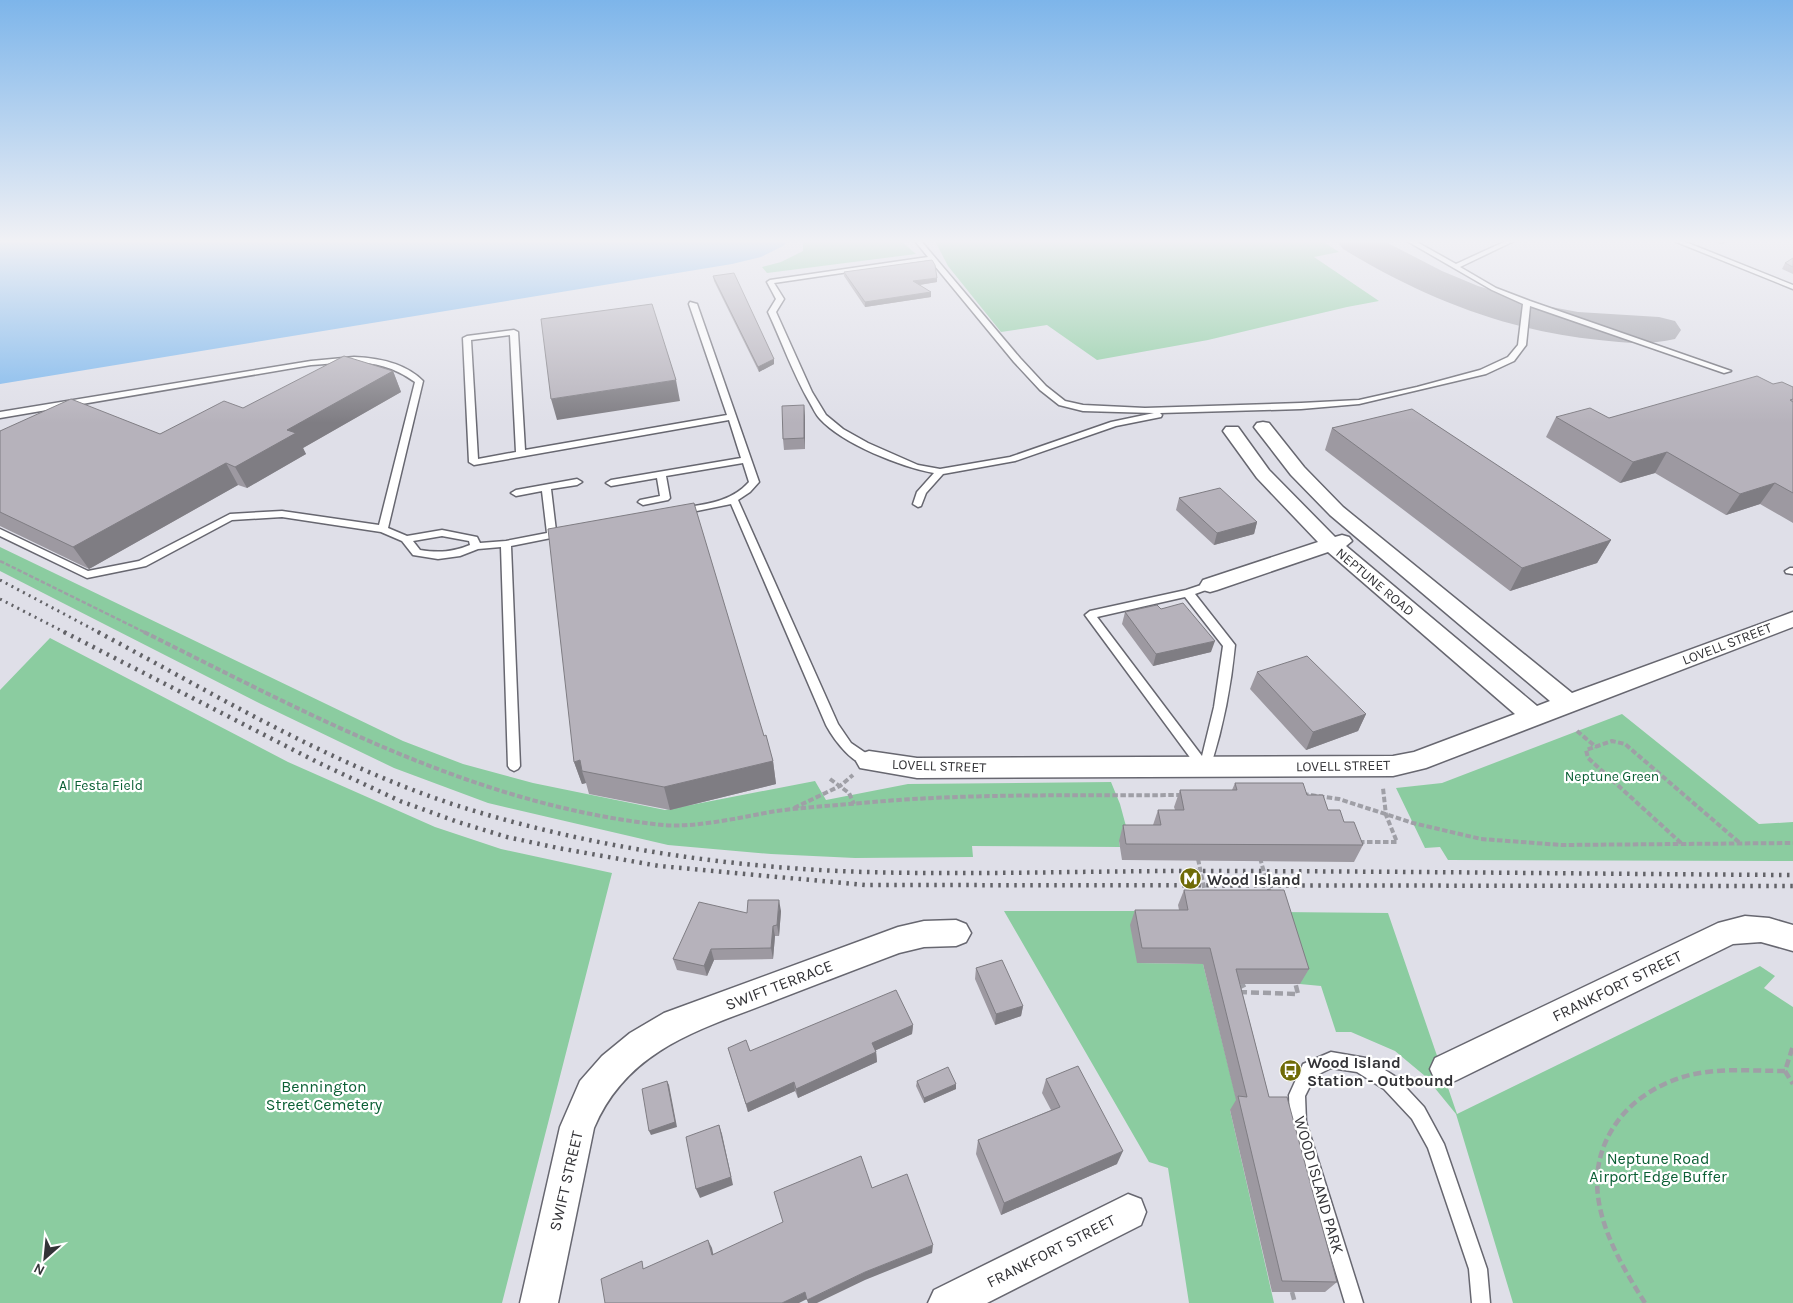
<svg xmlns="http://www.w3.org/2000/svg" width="1793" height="1303" viewBox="0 0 1793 1303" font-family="Karla,sans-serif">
<rect width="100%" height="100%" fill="#dfdfe8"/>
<!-- green -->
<path fill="#8bcca0" d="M 803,241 L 901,241 L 916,254 L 767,273 L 762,267 L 781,262 L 803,251 Z
M 935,241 L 1322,241 L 1339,252 L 1314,257 L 1379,301 L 1347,307 L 1208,340 L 1097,360 L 1047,325 L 1001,332 L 948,266 Z
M 0,547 L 403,741 L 463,764 L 533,783 L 665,810 L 815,781 L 826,800 L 908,784 L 1111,782 L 1120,804 L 1130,841 L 1119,841 L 1120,847 L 972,846 L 973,857 L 855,858 L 771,854 L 668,845 L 488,803 L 394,768 L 261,704 L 0,571 Z
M 50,638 L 288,762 L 435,827 L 501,849 L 612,873 L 502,1303 L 0,1303 L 0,690 Z
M 1622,714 L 1759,824 L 1793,822 L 1793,861 L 1448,860 L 1440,847 L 1425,848 L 1396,788 L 1442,783 Z
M 1004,911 L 1179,911 L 1137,963 L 1203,964 L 1239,1110 L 1230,1110 L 1274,1303 L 1189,1303 L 1168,1168 L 1149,1162 Z
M 1278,912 L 1388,913 L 1457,1114 L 1760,966 L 1775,976 L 1764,988 L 1793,1007 L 1793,1303 L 1513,1303 L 1456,1114 L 1425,1076 L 1395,1051 L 1351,1032 L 1336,1032 L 1321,986 L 1300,984 Z"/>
<!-- water -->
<path fill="#7db7ec" d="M 0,241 L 786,241 L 785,245 L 761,257 L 732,264 L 0,384 Z"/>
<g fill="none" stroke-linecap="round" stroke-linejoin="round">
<!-- taxiway -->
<path fill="#a0a0a8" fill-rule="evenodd" d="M 1337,241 L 1384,241 L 1442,271 L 1478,286 L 1541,305 L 1578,312 L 1659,317 L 1675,321 L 1681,330 L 1675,339 C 1650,345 1624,343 1599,340 C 1506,331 1422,297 1343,249 Z"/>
<defs>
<path id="service" d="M 915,241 L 921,241 L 1020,358 L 1046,386 L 1065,401 L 1083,405 L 1145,408 L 1301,403 L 1359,400 L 1417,387 L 1480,370 L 1508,357 L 1518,345 L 1523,304 L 1492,290 L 1407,241 L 1415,241 L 1456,264 L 1506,241 L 1514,241 L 1460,267 L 1496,288 L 1530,301 L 1731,371 L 1724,373 L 1530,306 L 1526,345 L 1514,361 L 1486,374 L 1359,404 L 1301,409 L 1160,413 L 1162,415 L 1161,417 L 1116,426 L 1015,461 L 943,474 L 926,493 L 921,506 L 918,507 L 913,504 L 917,492 L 934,473 C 901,467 843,444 820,419 C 816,415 813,408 810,403 C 793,374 782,342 768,312 L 776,299 L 767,282 L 770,280 L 928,257 ZM 930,260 L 1014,362 L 1040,390 L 1059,405 L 1083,411 L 1154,413 L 1111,422 L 1010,457 L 940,469 L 918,465 L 868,443 L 843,429 L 826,415 L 812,392 L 776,312 L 784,299 L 774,283 Z
M 1674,241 L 1683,241 L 1793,285 L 1793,289 Z
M 690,302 L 697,304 L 759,482 L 750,492 L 738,500 L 838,724 L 851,743 L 873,758 L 875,761 L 873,764 C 855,770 833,738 826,725 L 731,504 L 682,514 L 677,511 L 682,508 C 707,504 731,502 749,482 L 743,463 L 666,476 L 670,498 L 668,500 L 643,505 L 638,502 L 640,500 L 660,496 L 657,478 L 611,486 L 606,483 L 611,480 L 741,458 L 729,420 L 474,465 L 469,462 L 463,338 L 467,336 L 514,330 L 518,332 L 525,450 L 727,415 L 689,304 ZM 510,335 L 516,452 L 478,459 L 471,340 Z
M 354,357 C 379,358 405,363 423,381 L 388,528 L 407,536 L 442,530 L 477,537 L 480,543 L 506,541 L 547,533 L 542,491 L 516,496 L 511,493 L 516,490 L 577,479 L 582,482 L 577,485 L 551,489 L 556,531 L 566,531 L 568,533 L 566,535 L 511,546 L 520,766 L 518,769 L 514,771 L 510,769 L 508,766 L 501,547 L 478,549 L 460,556 L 438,559 L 413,555 L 402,541 L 381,532 L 282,517 L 232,520 L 146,566 L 87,578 L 0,536 L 0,529 L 88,571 L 139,561 L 230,514 L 282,511 L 379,525 L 415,382 C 381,357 351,362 311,365 L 0,418 L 0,412 L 311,361 ZM 442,536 L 469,541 L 470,545 C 453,552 439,553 420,550 L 413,541 Z
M 1790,568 L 1793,568 L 1793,574 L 1786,573 L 1785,571 Z
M 1210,582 L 1214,583 L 1215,585 L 1214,587 L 1195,594 L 1235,645 C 1231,687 1223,728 1210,768 L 1208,771 L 1204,773 L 1200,771 L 1085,615 L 1090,611 L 1186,590 ZM 1185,597 L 1223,646 L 1214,707 L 1202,756 L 1097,617 Z
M 1331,1052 L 1366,1058 L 1396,1077 L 1424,1107 L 1444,1144 L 1487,1269 L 1490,1303 L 1472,1303 L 1469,1269 L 1428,1148 L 1412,1119 L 1384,1089 L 1357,1072 L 1331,1068 L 1315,1076 L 1305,1096 L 1306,1122 L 1363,1303 L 1345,1303 L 1290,1122 L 1289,1095 L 1303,1064 Z"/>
<path id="minor" d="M 1263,422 L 1269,423 L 1304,467 L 1343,507 L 1572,693 L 1793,612 L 1793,627 L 1426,768 L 1393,776 L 917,778 L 860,768 L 856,761 L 860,754 L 869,751 L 917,758 L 1393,756 L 1414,752 L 1515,714 L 1328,552 L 1217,590 L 1210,592 L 1203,590 L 1200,585 L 1203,580 L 1318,542 L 1257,478 L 1223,431 L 1226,427 L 1238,427 L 1269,470 L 1335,537 L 1342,535 L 1349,537 L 1352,541 L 1346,546 L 1537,706 L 1550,701 L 1330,515 L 1291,475 L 1254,427 L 1257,423 Z
M 1745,916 L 1769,918 L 1793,925 L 1793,951 L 1761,942 L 1733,944 L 1457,1080 L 1446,1085 L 1435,1080 L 1430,1069 L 1435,1058 L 1718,923 Z
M 956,920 L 966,924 L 971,933 L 966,942 L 956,946 L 924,947 L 899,953 C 856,969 813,986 771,1002 C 698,1030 627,1050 594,1128 L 558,1303 L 520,1303 L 560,1127 L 580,1081 L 602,1056 L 630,1033 L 664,1013 L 898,927 L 924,921 Z
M 1128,1194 L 1141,1199 L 1146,1212 L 1141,1225 L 987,1303 L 928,1303 L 934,1290 Z"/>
</defs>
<!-- service casing -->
<use href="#service" stroke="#676770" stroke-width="3"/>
<!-- minor casing -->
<use href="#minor" stroke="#676770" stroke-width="3"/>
<!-- path-far2 -->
<path stroke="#9f9fa6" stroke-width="2.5" stroke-dasharray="4.5 2" stroke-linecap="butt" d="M 0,561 L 146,633"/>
<!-- path-far1 -->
<path stroke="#9f9fa6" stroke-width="4" stroke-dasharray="5.5 2.5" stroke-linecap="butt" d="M 144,632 C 309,714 476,806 663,825 C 696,828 742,817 776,811 C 808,807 840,805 873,802 C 975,793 1079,796 1181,795
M 1577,731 L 1596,747
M 830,779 L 849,793 L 854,804
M 1303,794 L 1339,799 L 1413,823 L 1481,839 L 1562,845 L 1793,843
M 794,808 L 840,786 L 853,775
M 1359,842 L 1397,842 L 1386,815 L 1383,788
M 1681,843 L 1588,758 L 1586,750 L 1612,741 L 1625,744 L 1741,844"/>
<!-- path -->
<path stroke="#9f9fa6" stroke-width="4.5" stroke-dasharray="8 4" stroke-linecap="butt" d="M 1238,988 L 1246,984
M 1239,992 L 1298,994 L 1295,982
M 1785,1071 L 1793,1084
M 1292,1292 L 1295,1303
M 1645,1303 C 1609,1246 1572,1180 1620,1118 C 1635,1099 1659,1084 1683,1077 C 1715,1067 1751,1071 1785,1071 L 1793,1046"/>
<!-- service -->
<use href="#service" fill="#fff" fill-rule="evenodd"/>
<!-- minor -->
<use href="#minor" fill="#fff" fill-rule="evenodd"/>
<!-- rail-far1 -->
<path stroke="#626267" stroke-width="3" stroke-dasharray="2 4.5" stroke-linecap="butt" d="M 0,580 L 100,633
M 0,599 L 66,633"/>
<!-- rail -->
<path stroke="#626267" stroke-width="4.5" stroke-dasharray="2.5 5.5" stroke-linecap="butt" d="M 64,632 L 317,762 L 400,801 L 458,822 L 507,837 L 558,848 L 659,866 L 865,885 L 1793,886
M 98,632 C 218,696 338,769 468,809 C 595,848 732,868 865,872 C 973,875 1081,871 1189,871 C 1390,871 1592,874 1793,875"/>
<!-- path-bridge -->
<path stroke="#9f9fa6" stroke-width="4" stroke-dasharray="5.5 2.5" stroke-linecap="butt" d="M 1260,858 L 1270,893
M 1198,859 L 1205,892"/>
</g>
<!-- wall -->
<path fill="#9d99a1" d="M 1714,241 L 1733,241 L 1720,244 Z
M 1793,258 L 1793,274 L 1782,269 L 1785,263 Z
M 844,272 L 937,282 L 919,285 L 931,292 L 931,297 L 865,307 L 844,276 Z
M 713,276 L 774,364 L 759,372 L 714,281 Z
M 393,371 L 401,392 L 303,448 L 306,454 L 247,488 L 238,485 L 89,569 L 0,526 L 0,431 L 160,434 L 243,408 Z
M 1773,384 L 1793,387 L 1793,523 L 1760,504 L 1726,515 L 1655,473 L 1620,483 L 1546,437 L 1556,417 L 1609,418 Z
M 804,405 L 805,449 L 784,450 L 783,439 Z
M 1332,428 L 1611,540 L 1597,563 L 1510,591 L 1325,450 Z
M 1179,498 L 1257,522 L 1254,534 L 1214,545 L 1176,510 Z
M 1161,609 L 1211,652 L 1153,666 L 1122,624 L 1125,612 Z
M 1257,672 L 1366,714 L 1358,731 L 1306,750 L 1250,689 Z
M 764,736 L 773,761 L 776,784 L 670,810 L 589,794 L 586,783 L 582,784 L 574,762 Z
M 1235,783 L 1307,795 L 1344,822 L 1363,845 L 1354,862 L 1122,860 L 1119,841 L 1123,825 L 1153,825 L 1158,810 L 1175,810 L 1174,807 L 1180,790 L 1232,790 Z
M 1184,890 L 1309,969 L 1300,984 L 1240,984 L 1269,1097 L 1337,1282 L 1325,1292 L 1272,1292 L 1230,1110 L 1236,1100 L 1203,964 L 1137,963 L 1130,925 L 1135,910 L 1179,910 L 1178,905 Z
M 781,911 L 779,936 L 775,936 L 773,959 L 714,960 L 707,976 L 677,970 L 673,959 L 747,913 Z
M 976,968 L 1023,1006 L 1021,1016 L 995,1025 L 975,979 Z
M 913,1025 L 912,1034 L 876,1050 L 877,1062 L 798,1098 L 795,1091 L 748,1112 L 728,1048 L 750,1051 Z
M 1046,1079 L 1117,1164 L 1001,1215 L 976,1154 L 978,1140 L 1051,1110 L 1042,1093 Z
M 917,1081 L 956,1089 L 924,1103 L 916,1086 Z"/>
<!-- shaded-wall -->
<path fill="#7f7d83" d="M 1722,241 L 1733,241 L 1720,244 Z
M 937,278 L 937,282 L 913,286 L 913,281 Z
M 931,292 L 931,297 L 865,307 L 865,302 Z
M 774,359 L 774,364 L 759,372 L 758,367 Z
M 393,371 L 401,392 L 303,448 L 306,454 L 247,488 L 235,467 L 287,430 Z
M 676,380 L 680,401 L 557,420 L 551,399 Z
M 804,405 L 805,416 L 805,449 L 804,438 Z
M 1667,452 L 1655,473 L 1620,483 L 1633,462 Z
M 226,463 L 238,485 L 89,569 L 73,547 Z
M 1775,483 L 1760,504 L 1726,515 L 1740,494 Z
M 1257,522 L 1254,534 L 1214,545 L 1217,533 Z
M 1611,540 L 1597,563 L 1510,591 L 1522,568 Z
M 1215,641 L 1211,652 L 1153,666 L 1156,654 Z
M 1366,714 L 1358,731 L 1306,750 L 1313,732 Z
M 580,760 L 582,771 L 586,783 L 582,784 L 574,762 Z
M 773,761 L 776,784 L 670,810 L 664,787 Z
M 779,900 L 781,911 L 779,936 L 777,925 Z
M 773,926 L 775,936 L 773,959 L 771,948 Z
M 711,949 L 714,960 L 707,976 L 704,966 Z
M 1023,1006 L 1021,1016 L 995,1025 L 996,1014 Z
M 913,1025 L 912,1034 L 872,1052 L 872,1043 Z
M 876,1052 L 877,1062 L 798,1098 L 796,1089 Z
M 667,1081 L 669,1085 L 677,1127 L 651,1135 L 649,1131 Z
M 794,1082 L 795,1091 L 748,1112 L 746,1104 Z
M 956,1084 L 956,1089 L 924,1103 L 924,1098 Z
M 719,1125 L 722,1134 L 733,1185 L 700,1198 L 696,1189 Z
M 1123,1151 L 1117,1164 L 1001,1215 L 1004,1203 Z
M 708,1240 L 712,1248 L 715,1262 L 712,1255 Z
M 933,1245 L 932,1253 L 865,1280 L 817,1303 L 808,1303 L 807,1300 L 865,1272 Z
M 805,1292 L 807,1299 L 799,1303 L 782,1303 Z"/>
<!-- building -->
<path fill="#b6b2bb" stroke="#7f7d83" d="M 1793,258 L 1793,267 L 1785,263 Z
M 932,260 L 935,265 L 937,278 L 913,281 L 931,292 L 865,302 L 844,272 Z
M 734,273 L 774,359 L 758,367 L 713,276 Z
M 652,304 L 676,380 L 551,399 L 541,319 Z
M 344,356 L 393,371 L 287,430 L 296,433 L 235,467 L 226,463 L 73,547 L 0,512 L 0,431 L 71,399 L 160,434 L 224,401 L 243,408 Z
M 1757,376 L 1773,384 L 1782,382 L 1793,387 L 1793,399 L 1790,400 L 1793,402 L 1793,493 L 1775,483 L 1740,494 L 1667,452 L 1633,462 L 1556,417 L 1590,408 L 1609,418 Z
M 804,405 L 804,438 L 783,439 L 782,406 Z
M 1412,409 L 1611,540 L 1522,568 L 1332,428 Z
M 1220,488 L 1257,522 L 1217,533 L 1179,498 Z
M 694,503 L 764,736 L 766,735 L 773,761 L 664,787 L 582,771 L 580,760 L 574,762 L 548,529 Z
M 1183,603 L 1215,641 L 1156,654 L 1125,612 L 1157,605 L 1161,609 Z
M 1307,656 L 1366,714 L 1313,732 L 1257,672 Z
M 1235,783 L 1303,783 L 1307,795 L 1323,795 L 1328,810 L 1340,810 L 1344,822 L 1354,822 L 1363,845 L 1126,844 L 1123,825 L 1161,825 L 1158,810 L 1184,810 L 1180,790 L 1237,790 Z
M 1184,890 L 1284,890 L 1309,969 L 1236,969 L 1269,1097 L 1287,1097 L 1337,1282 L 1282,1281 L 1238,1096 L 1247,1097 L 1210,948 L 1142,948 L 1135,910 L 1188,910 Z
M 748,900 L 779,900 L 777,925 L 773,926 L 771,948 L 711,949 L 704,966 L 673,959 L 699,902 L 747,913 Z
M 1002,960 L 1023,1006 L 996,1014 L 976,968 Z
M 896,990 L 913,1025 L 872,1043 L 876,1052 L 796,1089 L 794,1082 L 746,1104 L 728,1048 L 746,1040 L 750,1051 Z
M 1078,1066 L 1123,1151 L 1004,1203 L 978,1140 L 1060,1107 L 1046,1079 Z
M 948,1067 L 956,1084 L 924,1098 L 917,1081 Z
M 667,1081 L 675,1122 L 649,1131 L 642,1089 Z
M 719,1125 L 731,1177 L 696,1189 L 686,1137 Z
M 861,1156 L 872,1188 L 907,1174 L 933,1245 L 865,1272 L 807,1300 L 805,1292 L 782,1303 L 605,1303 L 601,1279 L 642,1261 L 643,1269 L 708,1240 L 712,1255 L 783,1222 L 774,1192 Z"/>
<!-- sky -->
<linearGradient id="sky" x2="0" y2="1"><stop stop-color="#7db5ea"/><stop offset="0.57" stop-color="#f1f1f5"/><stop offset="1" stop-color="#f1f1f5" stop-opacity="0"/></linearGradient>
<rect width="1793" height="423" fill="url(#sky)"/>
<!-- icons -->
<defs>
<symbol id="metro-disc" viewBox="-11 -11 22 22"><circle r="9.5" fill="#6f6b07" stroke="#fff"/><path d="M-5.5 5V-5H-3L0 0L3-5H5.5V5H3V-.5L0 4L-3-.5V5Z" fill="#fff"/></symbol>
<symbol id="bus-disc" viewBox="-11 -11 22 22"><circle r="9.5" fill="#6f6b07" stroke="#fff"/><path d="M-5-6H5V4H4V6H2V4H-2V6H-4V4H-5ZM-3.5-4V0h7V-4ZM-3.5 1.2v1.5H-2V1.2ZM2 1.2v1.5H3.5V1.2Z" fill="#fff"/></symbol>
</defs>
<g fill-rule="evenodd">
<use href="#metro-disc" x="1178" y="866" width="25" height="25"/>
<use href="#bus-disc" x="1278" y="1058" width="25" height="25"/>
</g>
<g text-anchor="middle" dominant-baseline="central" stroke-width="4.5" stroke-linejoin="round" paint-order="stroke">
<!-- street labels -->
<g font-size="14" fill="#333337" stroke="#fff">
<text transform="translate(1375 582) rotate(40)">NEPTUNE ROAD</text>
<text transform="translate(1727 644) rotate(-21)">LOVELL STREET</text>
<text transform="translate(939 766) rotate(2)">LOVELL STREET</text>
<text transform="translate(1343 766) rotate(-1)">LOVELL STREET</text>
</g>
<!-- park labels -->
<g font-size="14" fill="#0a5f34" stroke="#fff">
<text x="1612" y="776">Neptune Green</text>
<text x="101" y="785">Al Festa Field</text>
</g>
<!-- near-poi labels -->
<g font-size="16" font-weight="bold" fill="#333337" stroke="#fff" text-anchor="start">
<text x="1207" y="879">Wood Island</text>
<text x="1307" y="1062">Wood Island<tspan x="1307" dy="18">Station - Outbound</tspan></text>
</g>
<!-- near-street labels -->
<g font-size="16" fill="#333337" stroke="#fff">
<text transform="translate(779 985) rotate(-21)">SWIFT TERRACE</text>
<text transform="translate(1617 986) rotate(-26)">FRANKFORT STREET</text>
<text transform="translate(566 1181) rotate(-77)">SWIFT STREET</text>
<text transform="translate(1319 1185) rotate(74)">WOOD ISLAND PARK</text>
<text transform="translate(1051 1251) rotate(-27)">FRANKFORT STREET</text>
</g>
<!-- near-park labels -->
<g font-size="16" fill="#0a5f34" stroke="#fff">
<text x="324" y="1086">Bennington<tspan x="324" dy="18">Street Cemetery</tspan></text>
<text x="1658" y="1158">Neptune Road<tspan x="1658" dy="18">Airport Edge Buffer</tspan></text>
</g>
</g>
<!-- north arrow -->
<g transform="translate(45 1258) rotate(207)" stroke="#ffffff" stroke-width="4" paint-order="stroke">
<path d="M0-4L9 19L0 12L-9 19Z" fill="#333337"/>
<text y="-8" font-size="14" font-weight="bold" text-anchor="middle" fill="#333337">N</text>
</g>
</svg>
